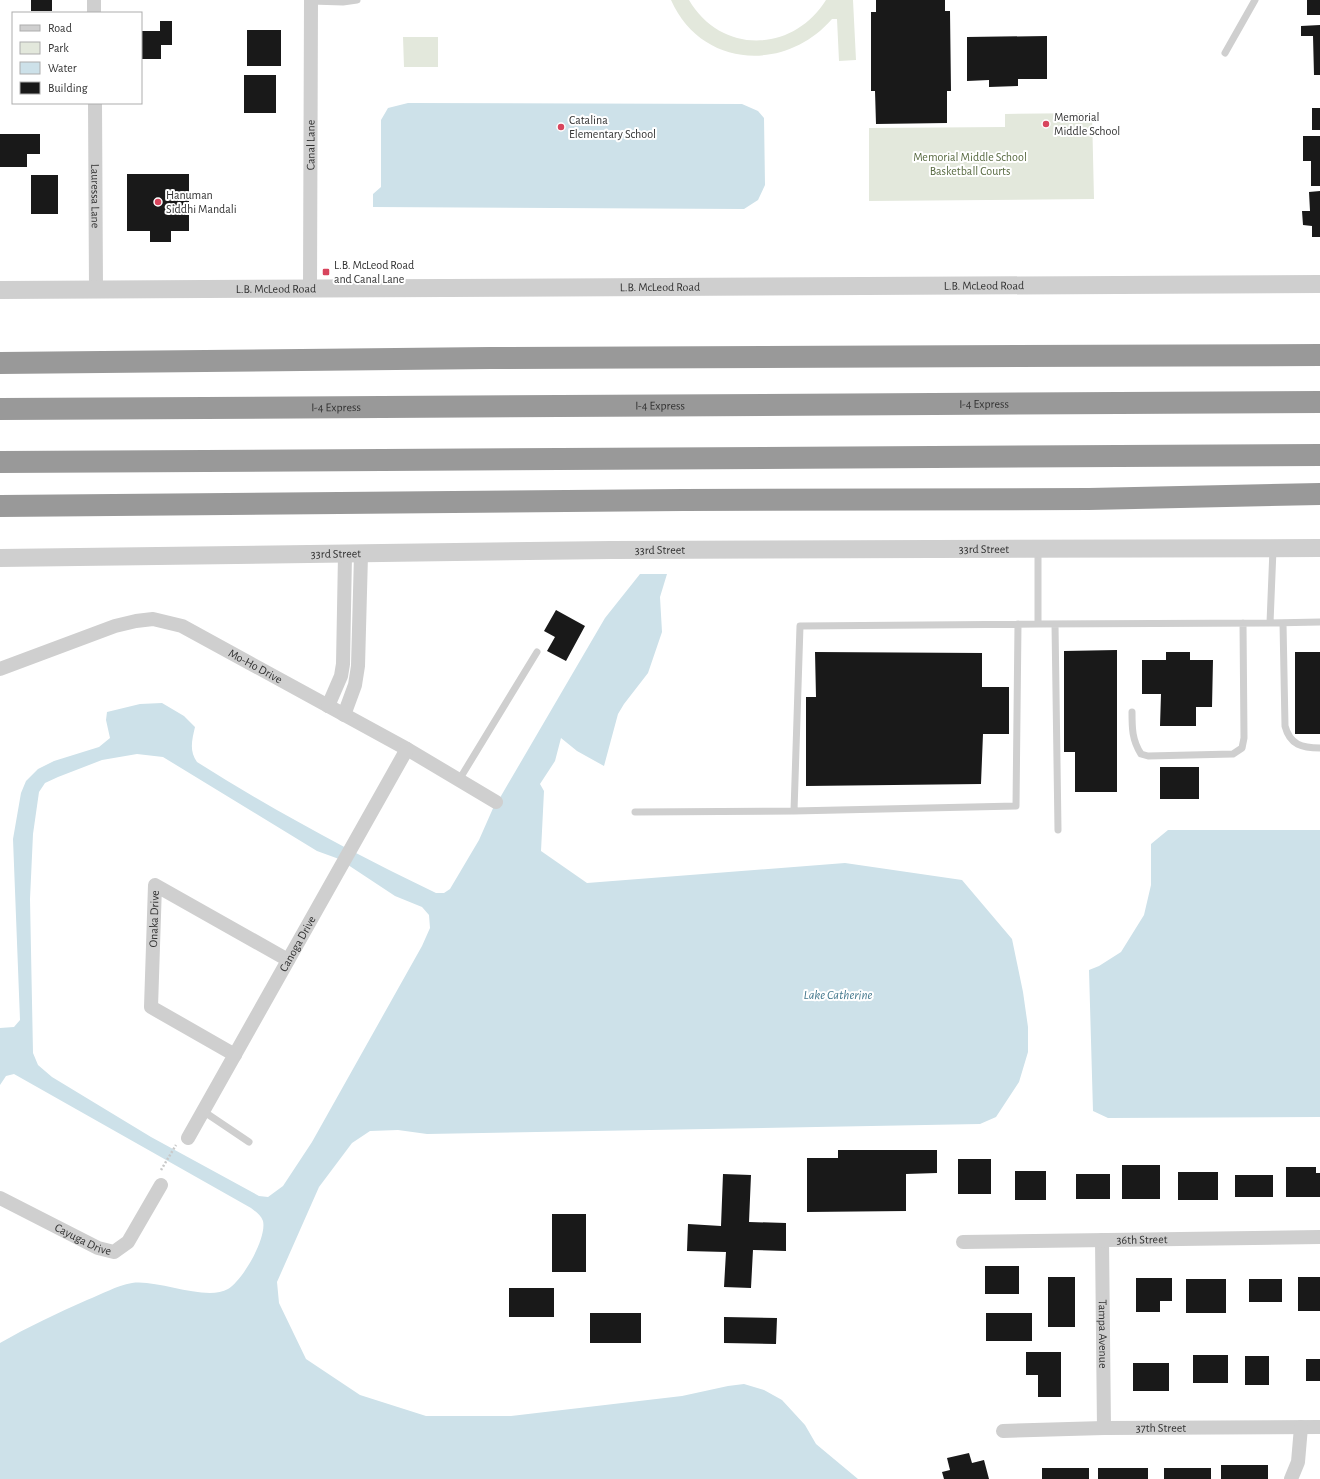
<svg xmlns="http://www.w3.org/2000/svg" width="1320" height="1479" viewBox="0 0 1320 1479" font-family="'Alegreya Sans',sans-serif">
<rect width="100%" height="100%" fill="#fff"/>
<!-- green -->
<path fill="#e3e8dc" d="M 671,0 L 689,0 C 721,55 793,53 826,0 L 853,0 L 856,60 L 839,61 L 837,19 L 832,19 C 785,73 701,68 671,0 Z
M 403,37 L 438,37 L 438,67 L 404,67 Z
M 1092,113 L 1094,199 L 869,201 L 869,128 L 1005,127 L 1005,114 Z"/>
<!-- water -->
<path fill="#cde1e9" fill-rule="evenodd" d="M 408,103 L 742,104 L 758,111 L 764,118 L 765,185 L 758,200 L 744,209 L 373,207 L 373,194 L 381,187 L 381,120 L 388,108 Z
M 640,574 L 667,574 L 660,597 L 662,632 L 648,673 L 624,704 L 618,714 L 604,766 L 577,751 L 561,738 L 555,761 L 540,784 L 544,791 L 541,851 L 587,883 L 845,863 L 962,880 L 1012,939 L 1023,992 L 1028,1027 L 1028,1052 L 1019,1082 L 996,1117 L 980,1124 L 427,1134 L 398,1130 L 370,1131 L 352,1143 L 319,1187 L 277,1282 L 279,1303 L 306,1359 L 360,1395 L 426,1416 L 511,1416 L 682,1396 L 728,1386 L 744,1384 L 764,1390 L 782,1400 L 805,1425 L 816,1444 L 858,1479 L 0,1479 L 0,1343 C 28,1327 57,1313 87,1300 C 102,1294 116,1286 132,1283 C 158,1279 206,1302 228,1289 C 243,1280 267,1238 263,1221 C 261,1215 256,1212 251,1208 L 14,1074 L 6,1076 L 0,1085 L 0,1028 L 14,1027 L 20,1020 L 13,839 L 21,793 L 26,781 L 38,769 L 54,761 L 99,747 L 110,738 L 106,720 L 107,712 L 140,704 L 162,703 L 184,716 L 195,727 C 192,740 189,751 197,762 C 274,811 355,854 436,893 L 444,893 L 450,889 L 479,840 L 494,806 L 501,796 L 605,618 ZM 137,754 L 163,757 L 317,851 L 339,859 L 395,896 L 422,907 L 429,915 L 430,928 L 422,946 L 312,1142 L 283,1186 L 268,1197 L 259,1196 L 151,1137 L 52,1077 L 38,1065 L 33,1053 L 30,899 L 33,834 L 39,792 L 45,783 L 58,777 L 102,760 Z
M 1168,830 L 1320,830 L 1320,1117 L 1108,1118 L 1093,1111 L 1089,970 L 1099,966 L 1121,952 L 1144,915 L 1151,885 L 1151,844 Z"/>
<!-- building -->
<path fill="#191919" d="M 31,0 L 52,0 L 52,11 L 31,11 Z
M 876,0 L 945,0 L 945,11 L 950,11 L 951,91 L 947,91 L 947,123 L 876,124 L 875,91 L 871,91 L 871,12 L 876,12 Z
M 1307,0 L 1320,0 L 1320,15 L 1307,15 Z
M 160,21 L 172,21 L 172,45 L 161,45 L 161,59 L 141,59 L 141,31 L 160,31 Z
M 1320,25 L 1320,75 L 1314,75 L 1313,36 L 1301,36 L 1301,26 Z
M 247,30 L 281,30 L 281,66 L 247,66 Z
M 1047,36 L 1047,79 L 1018,79 L 1018,86 L 989,87 L 989,80 L 967,81 L 967,37 Z
M 244,75 L 276,75 L 276,113 L 244,113 Z
M 1312,108 L 1320,108 L 1320,130 L 1312,130 Z
M 0,134 L 40,134 L 40,154 L 27,154 L 27,167 L 0,167 Z
M 1303,136 L 1320,136 L 1320,186 L 1311,186 L 1311,161 L 1303,161 Z
M 127,174 L 189,174 L 189,231 L 171,231 L 171,242 L 150,242 L 150,231 L 127,231 Z
M 31,175 L 58,175 L 58,214 L 31,214 Z
M 1320,191 L 1320,237 L 1312,237 L 1312,226 L 1303,225 L 1302,211 L 1310,211 L 1309,192 Z
M 556,610 L 585,626 L 566,661 L 547,651 L 555,637 L 544,631 Z
M 1117,650 L 1117,792 L 1075,792 L 1075,752 L 1064,752 L 1064,651 Z
M 815,652 L 982,653 L 982,687 L 1009,687 L 1009,734 L 983,734 L 981,784 L 806,786 L 806,697 L 816,697 Z
M 1166,652 L 1190,652 L 1190,660 L 1213,660 L 1212,707 L 1196,707 L 1196,726 L 1160,726 L 1161,694 L 1142,694 L 1142,660 L 1166,660 Z
M 1295,652 L 1320,652 L 1320,734 L 1295,734 Z
M 1160,767 L 1199,767 L 1199,799 L 1160,799 Z
M 838,1150 L 937,1150 L 937,1173 L 906,1174 L 906,1211 L 807,1212 L 807,1158 L 838,1158 Z
M 958,1159 L 991,1159 L 991,1194 L 958,1194 Z
M 1122,1165 L 1160,1165 L 1160,1199 L 1122,1199 Z
M 1286,1167 L 1316,1167 L 1316,1173 L 1320,1173 L 1320,1197 L 1286,1197 Z
M 1015,1171 L 1046,1171 L 1046,1200 L 1015,1200 Z
M 1178,1172 L 1218,1172 L 1218,1200 L 1178,1200 Z
M 723,1174 L 751,1175 L 749,1222 L 786,1223 L 786,1251 L 753,1250 L 751,1288 L 724,1287 L 726,1252 L 687,1251 L 688,1224 L 721,1226 Z
M 1076,1174 L 1110,1174 L 1110,1199 L 1076,1199 Z
M 1235,1175 L 1273,1175 L 1273,1197 L 1235,1197 Z
M 552,1214 L 586,1214 L 586,1272 L 552,1272 Z
M 985,1266 L 1019,1266 L 1019,1294 L 985,1294 Z
M 1048,1277 L 1075,1277 L 1075,1327 L 1048,1327 Z
M 1298,1277 L 1320,1277 L 1320,1311 L 1298,1311 Z
M 1136,1278 L 1172,1278 L 1172,1301 L 1160,1301 L 1160,1312 L 1136,1312 Z
M 1186,1279 L 1226,1279 L 1226,1313 L 1186,1313 Z
M 1249,1279 L 1282,1279 L 1282,1302 L 1249,1302 Z
M 509,1288 L 554,1288 L 554,1317 L 509,1317 Z
M 590,1313 L 641,1313 L 641,1343 L 590,1343 Z
M 986,1313 L 1032,1313 L 1032,1341 L 986,1341 Z
M 724,1317 L 777,1318 L 776,1344 L 724,1343 Z
M 1026,1352 L 1061,1352 L 1061,1397 L 1038,1397 L 1038,1375 L 1026,1375 Z
M 1193,1355 L 1228,1355 L 1228,1383 L 1193,1383 Z
M 1245,1356 L 1269,1356 L 1269,1385 L 1245,1385 Z
M 1306,1359 L 1320,1359 L 1320,1381 L 1306,1381 Z
M 1133,1363 L 1169,1363 L 1169,1391 L 1133,1391 Z
M 969,1453 L 972,1463 L 984,1460 L 989,1479 L 944,1479 L 942,1472 L 950,1470 L 947,1458 Z
M 1221,1465 L 1268,1465 L 1268,1479 L 1221,1479 Z
M 1042,1468 L 1089,1468 L 1089,1479 L 1042,1479 Z
M 1098,1468 L 1148,1468 L 1148,1479 L 1098,1479 Z
M 1164,1468 L 1211,1468 L 1211,1479 L 1164,1479 Z"/>
<g fill="none" stroke-linecap="round" stroke-linejoin="round">
<!-- path -->
<path stroke="#c9c9c9" stroke-width="2.5" stroke-dasharray="2 2" stroke-linecap="butt" d="M 161,1170 L 176,1145"/>
<!-- service -->
<path stroke="#cfcfcf" stroke-width="7" d="M 311,1 L 343,2 L 357,0
M 1225,53 L 1255,0
M 1038,549 L 1038,624 L 1270,623 L 1273,549
M 1270,623 L 1320,622
M 1283,623 L 1285,726 C 1290,745 1302,748 1320,748
M 1055,624 L 1058,830
M 1132,712 C 1132,728 1132,740 1141,754 L 1148,756 L 1233,754 L 1242,748 L 1244,738 L 1243,623
M 459,780 L 537,652
M 794,811 L 1016,806 L 1018,624
M 635,812 L 794,811 L 800,626 L 1038,624
M 203,1111 L 249,1142"/>
<!-- minor -->
<g stroke="#cfcfcf" stroke-width="14">
<path d="M 94,0 L 94,13"/>
<path id="s1" d="M 95,103 L 96,289"/>
<path id="s2" d="M 310,289 L 311,0"/>
<path id="s3" d="M 0,669 L 115,626 L 136,621 L 153,619 L 182,626 L 407,749 L 496,802"/>
<path d="M 328,706 L 341,676 L 343,664 L 345,555"/>
<path d="M 344,715 L 355,685 L 358,666 L 361,555"/>
<path id="s4" d="M 235,1055 L 151,1007 L 155,885 L 288,960"/>
<path id="s5" d="M 188,1138 L 407,749"/>
<path id="s6" d="M 0,1198 L 98,1248 L 114,1252 L 128,1242 L 161,1185"/>
<path id="s7" d="M 1102,1240 L 1104,1428"/>
<path id="s8" d="M 963,1242 L 1320,1237"/>
<path id="s9" d="M 1003,1431 L 1104,1428 L 1320,1427"/>
<path d="M 1291,1479 L 1298,1462 L 1301,1427"/>
</g>
<!-- tertiary -->
<g stroke="#cfcfcf" stroke-width="18">
<path id="s10" d="M 0,290 L 1320,284"/>
<path id="s11" d="M 0,558 L 611,550 L 1320,548"/>
</g>
<!-- motorway -->
<g stroke="#999" stroke-width="22">
<path d="M 0,363 L 490,358 L 1320,355"/>
<path id="s12" d="M 0,409 L 1320,402"/>
<path d="M 0,462 L 1320,455"/>
<path d="M 0,506 L 683,500 L 1089,499 L 1320,494"/>
</g>
</g>
<!-- markers -->
<g fill="#d8455d" stroke="#fff" stroke-width="1.5">
<circle cx="1046" cy="124" r="4"/>
<circle cx="561" cy="127" r="4"/>
<circle cx="158" cy="202" r="4"/>
<rect x="322" y="268" width="8" height="8" rx="2"/>
</g>
<g text-anchor="middle" dominant-baseline="central" stroke-width="4" stroke-linejoin="round" paint-order="stroke">
<!-- poi labels -->
<g font-size="12" fill="#323232" stroke="#fff" text-anchor="start">
<text x="1054" y="117">Memorial<tspan x="1054" dy="14">Middle School</tspan></text>
<text x="569" y="120">Catalina<tspan x="569" dy="14">Elementary School</tspan></text>
<text x="166" y="195">Hanuman<tspan x="166" dy="14">Siddhi Mandali</tspan></text>
<text x="334" y="265">L.B. McLeod Road<tspan x="334" dy="14">and Canal Lane</tspan></text>
</g>
<!-- street labels -->
<g font-size="12" fill="#323232" stroke="#fff">
<text stroke="none"><textPath href="#s2" startOffset="144">Canal Lane</textPath></text>
<text stroke="none"><textPath href="#s1" startOffset="93">Lauressa Lane</textPath></text>
<text stroke="none"><textPath href="#s10" startOffset="984">L.B. McLeod Road</textPath></text>
<text stroke="none"><textPath href="#s10" startOffset="660">L.B. McLeod Road</textPath></text>
<text stroke="none"><textPath href="#s10" startOffset="276">L.B. McLeod Road</textPath></text>
<text stroke="none"><textPath href="#s12" startOffset="984">I-4 Express</textPath></text>
<text stroke="none"><textPath href="#s12" startOffset="660">I-4 Express</textPath></text>
<text stroke="none"><textPath href="#s12" startOffset="336">I-4 Express</textPath></text>
<text stroke="none"><textPath href="#s11" startOffset="984">33rd Street</textPath></text>
<text stroke="none"><textPath href="#s11" startOffset="660">33rd Street</textPath></text>
<text stroke="none"><textPath href="#s11" startOffset="336">33rd Street</textPath></text>
<text stroke="none"><textPath href="#s3" startOffset="275">Mo-Ho Drive</textPath></text>
<text stroke="none"><textPath href="#s4" startOffset="185">Onaka Drive</textPath></text>
<text stroke="none"><textPath href="#s5" startOffset="223">Canoga Drive</textPath></text>
<text stroke="none"><textPath href="#s6" startOffset="93">Cayuga Drive</textPath></text>
<text stroke="none"><textPath href="#s8" startOffset="179">36th Street</textPath></text>
<text stroke="none"><textPath href="#s7" startOffset="94">Tampa Avenue</textPath></text>
<text stroke="none"><textPath href="#s9" startOffset="158">37th Street</textPath></text>
</g>
<!-- park labels -->
<g font-size="12" fill="#596b42" stroke="#fff">
<text x="970" y="157">Memorial Middle School<tspan x="970" dy="14">Basketball Courts</tspan></text>
</g>
<!-- water labels -->
<g font-size="13" font-style="italic" fill="#45798e" stroke="#fff">
<text x="838" y="995">Lake Catherine</text>
</g>
</g>
<!-- legend -->
<rect x="12" y="12" width="130" height="92" fill="#ffffff" stroke="#adadad"/>
<rect x="20" y="25" width="20" height="6" fill="#cfcfcf" stroke="#adadad"/>
<text x="48" y="32" font-size="12" fill="#323232">Road</text>
<rect x="20" y="42" width="20" height="12" fill="#e3e8dc" stroke="#adadad"/>
<text x="48" y="52" font-size="12" fill="#323232">Park</text>
<rect x="20" y="62" width="20" height="12" fill="#cde1e9" stroke="#adadad"/>
<text x="48" y="72" font-size="12" fill="#323232">Water</text>
<rect x="20" y="82" width="20" height="12" fill="#191919" stroke="#adadad"/>
<text x="48" y="92" font-size="12" fill="#323232">Building</text>
</svg>
